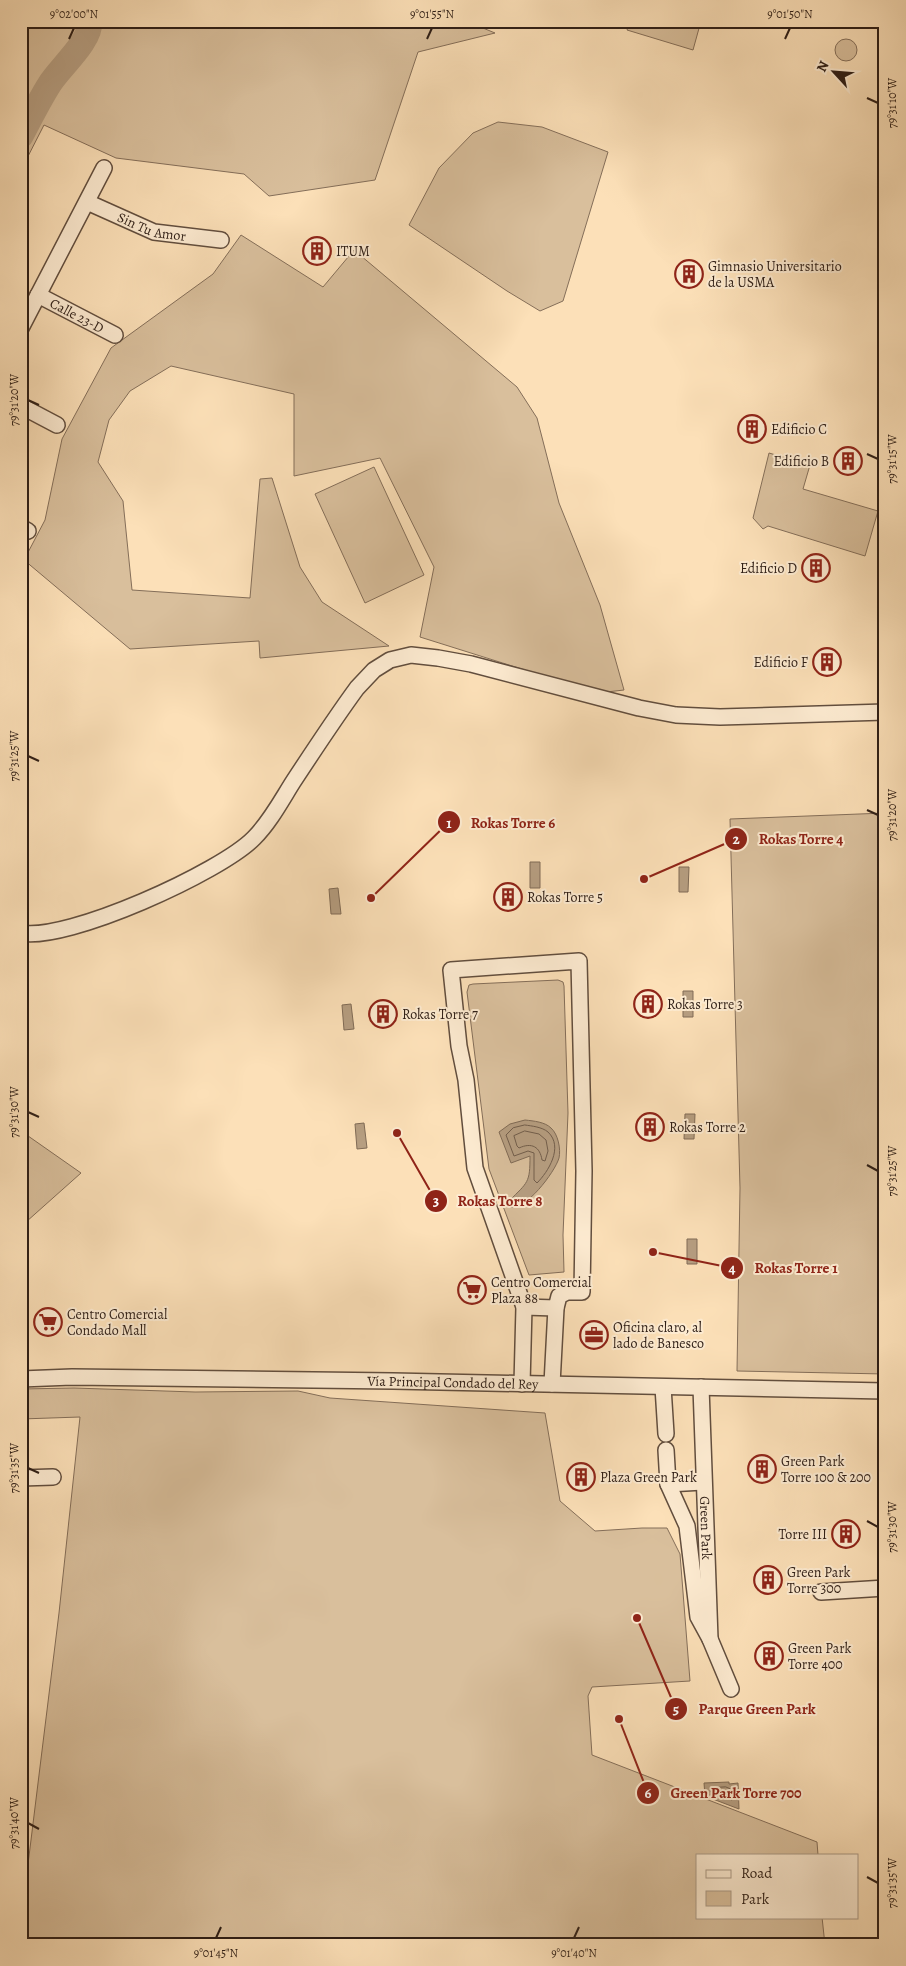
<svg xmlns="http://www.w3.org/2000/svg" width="906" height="1966" viewBox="0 0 906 1966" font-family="Alegreya,serif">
<rect width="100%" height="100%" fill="#fce0b8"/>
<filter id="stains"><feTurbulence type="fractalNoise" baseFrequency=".004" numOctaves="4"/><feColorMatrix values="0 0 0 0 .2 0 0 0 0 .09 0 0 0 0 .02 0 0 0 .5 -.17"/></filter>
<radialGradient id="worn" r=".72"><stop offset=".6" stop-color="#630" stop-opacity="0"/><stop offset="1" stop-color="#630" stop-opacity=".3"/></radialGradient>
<!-- green -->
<path fill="#d9bf9c" stroke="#846e59" d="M 21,21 L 466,21 L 495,33 L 418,52 L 375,180 L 269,196 L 244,174 L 116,158 L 44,125 L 21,170 Z
M 630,21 L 701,21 L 693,50 L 627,30 Z
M835 50a11 11 0 1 1 22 0a11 11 0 1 1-22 0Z
M 498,122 L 542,127 L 608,152 L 563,301 L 540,311 L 507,291 L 409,225 L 439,168 L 473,133 Z
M 241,235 L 323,287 L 354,250 L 517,387 L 537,418 L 559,503 L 600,605 L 624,690 L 598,693 L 420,637 L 434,567 L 380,458 L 294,476 L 294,394 L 171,366 L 130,391 L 109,420 L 98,462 L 123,501 L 132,590 L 250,598 L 260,479 L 272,478 L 300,567 L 322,602 L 389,646 L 260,658 L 259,641 L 130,649 L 24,560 L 45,520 L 62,439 L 111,348 L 213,274 Z
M 769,453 L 810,465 L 803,489 L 878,511 L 865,556 L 768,526 L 763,529 L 753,518 Z
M 374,467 L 424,575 L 365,603 L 315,494 Z
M 885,813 L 885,1374 L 737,1371 L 740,1188 L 730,819 Z
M 558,980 L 563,982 L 564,986 L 568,1113 L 563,1235 L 564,1272 L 529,1275 L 489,1169 L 467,992 L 469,985 L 473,984 Z
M 21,1131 L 81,1173 L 26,1222 L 28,1249 L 21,1249 Z
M 74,1388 L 195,1392 L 298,1391 L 330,1398 L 545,1413 L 560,1501 L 595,1531 L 642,1528 L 667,1528 L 680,1554 L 690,1681 L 592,1687 L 588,1696 L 592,1755 L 817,1842 L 818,1855 L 697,1855 L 697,1917 L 822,1917 L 825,1945 L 21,1945 L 21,1921 L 59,1613 L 80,1417 L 21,1419 L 21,1389 Z"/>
<!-- water -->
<path fill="#b69e81" stroke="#806b56" d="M 530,862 L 540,862 L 540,888 L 530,888 Z
M 679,867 L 689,867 L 688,892 L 679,892 Z
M 338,888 L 341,914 L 331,914 L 329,889 Z
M 683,991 L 693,991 L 693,1017 L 683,1017 Z
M 351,1004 L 354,1029 L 344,1030 L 342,1005 Z
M 685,1114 L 695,1114 L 694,1139 L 684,1139 Z
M 525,1120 C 534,1121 545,1122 551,1128 C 558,1134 561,1149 559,1158 C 555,1172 525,1212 509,1207 L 509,1201 C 528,1182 530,1183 530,1156 L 511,1163 L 499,1132 L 510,1124 Z
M 364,1123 L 367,1148 L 357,1149 L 355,1124 Z
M 687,1239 L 697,1239 L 697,1264 L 687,1264 Z
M 729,1782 L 729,1784 L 738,1783 L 739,1809 L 705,1796 L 704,1783 Z"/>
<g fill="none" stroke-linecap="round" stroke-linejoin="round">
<!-- shore -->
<path stroke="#725e4c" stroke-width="1" d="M 525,1125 C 532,1126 542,1127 548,1132 C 564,1147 548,1172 537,1183 L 534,1180 L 534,1153 L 528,1151 L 514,1156 L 506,1135 L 513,1128 Z
M 525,1131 L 539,1134 L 546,1140 L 548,1151 L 545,1161 L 542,1160 C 540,1147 532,1142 519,1148 L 517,1146 L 514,1136 Z
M 726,1787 L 733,1790 L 732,1800 L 710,1791 L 712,1788 Z"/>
<!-- river -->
<path stroke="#b69e81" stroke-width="25" d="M 21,136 C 30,119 39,101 49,85 C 59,68 91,42 90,21"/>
<defs>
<g id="minor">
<path id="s1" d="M 87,202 L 154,232 L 221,240"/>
<path id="s2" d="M 38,295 L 115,335"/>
<path d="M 21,328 L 104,168"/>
<path d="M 21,406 L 57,425"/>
<path d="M 21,527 L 28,531"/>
<path d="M 21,933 C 67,942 221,872 254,838 C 270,822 281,801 293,782 C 314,750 335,718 357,688 L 374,670 L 390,660 L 411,655 L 438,658 L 471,664 L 639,708 L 676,715 L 720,717 L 885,712"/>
<path d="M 524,1307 L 556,1308"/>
<path id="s3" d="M 21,1379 L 72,1377 L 393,1381 L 885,1391"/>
<path d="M 522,1384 L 524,1307 L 475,1168 L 466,1080 L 459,1046 L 451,970 L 579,961 L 584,1171 L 582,1292 L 567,1292 L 559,1296 L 556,1308 L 552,1384"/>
<path d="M 663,1387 L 666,1434"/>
<path id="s4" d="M 701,1387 L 710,1639"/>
<path d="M 666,1450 L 668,1484 L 687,1526 L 698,1617 L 710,1639 L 731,1689"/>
<path d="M 21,1478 L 53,1477"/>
<path d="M 668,1484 L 703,1482"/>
<path d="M 821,1592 L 885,1588"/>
</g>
</defs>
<!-- minor casing -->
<use href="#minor" stroke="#624e3e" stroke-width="18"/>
<!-- minor -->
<use href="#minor" stroke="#fdebd1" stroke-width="15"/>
</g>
<!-- ticks -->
<path fill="none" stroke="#2e1e16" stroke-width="2" d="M 69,39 L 74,28M 427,39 L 432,28M 785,39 L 790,28M 867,98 L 878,103M 28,400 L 39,405M 867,454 L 878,459M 28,756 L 39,761M 867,810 L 878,815M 28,1112 L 39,1117M 867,1165 L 878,1171M 28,1468 L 39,1473M 867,1521 L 878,1527M 28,1823 L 39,1829M 867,1877 L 878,1883M 216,1938 L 221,1927M 574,1938 L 579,1927"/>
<!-- icons -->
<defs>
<symbol id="building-ring" viewBox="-11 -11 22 22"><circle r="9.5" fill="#fdebd1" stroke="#8f2418" stroke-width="1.5"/><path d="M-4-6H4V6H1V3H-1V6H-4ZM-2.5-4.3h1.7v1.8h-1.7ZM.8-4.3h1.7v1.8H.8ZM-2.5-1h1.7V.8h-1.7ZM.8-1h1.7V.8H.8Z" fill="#8f2418"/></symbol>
<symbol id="supermarket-ring" viewBox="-11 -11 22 22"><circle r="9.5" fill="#fdebd1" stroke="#8f2418" stroke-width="1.5"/><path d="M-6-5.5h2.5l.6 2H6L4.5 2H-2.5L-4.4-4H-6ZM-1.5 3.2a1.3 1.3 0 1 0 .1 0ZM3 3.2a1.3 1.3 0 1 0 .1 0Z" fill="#8f2418"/></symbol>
<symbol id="office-ring" viewBox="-11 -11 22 22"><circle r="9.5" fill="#fdebd1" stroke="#8f2418" stroke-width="1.5"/><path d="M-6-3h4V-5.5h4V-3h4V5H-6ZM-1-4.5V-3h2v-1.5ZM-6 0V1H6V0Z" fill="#8f2418"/></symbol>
</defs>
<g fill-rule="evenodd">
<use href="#building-ring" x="301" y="235" width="32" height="32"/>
<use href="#building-ring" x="673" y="258" width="32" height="32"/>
<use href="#building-ring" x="736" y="413" width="32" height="32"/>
<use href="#building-ring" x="832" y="445" width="32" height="32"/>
<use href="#building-ring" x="800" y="552" width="32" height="32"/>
<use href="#building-ring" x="811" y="646" width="32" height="32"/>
<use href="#building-ring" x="492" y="881" width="32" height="32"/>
<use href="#building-ring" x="632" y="988" width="32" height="32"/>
<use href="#building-ring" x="367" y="998" width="32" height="32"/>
<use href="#building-ring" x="634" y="1111" width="32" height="32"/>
<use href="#supermarket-ring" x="456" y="1274" width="32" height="32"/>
<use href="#supermarket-ring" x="32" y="1306" width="32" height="32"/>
<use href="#office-ring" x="578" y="1319" width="32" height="32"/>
<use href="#building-ring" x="746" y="1453" width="32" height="32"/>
<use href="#building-ring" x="565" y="1461" width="32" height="32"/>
<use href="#building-ring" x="830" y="1518" width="32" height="32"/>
<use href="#building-ring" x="752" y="1564" width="32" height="32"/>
<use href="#building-ring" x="753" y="1640" width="32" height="32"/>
</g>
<g text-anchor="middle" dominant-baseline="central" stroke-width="4" stroke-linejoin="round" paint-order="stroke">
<!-- street labels -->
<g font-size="14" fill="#2e1e16" stroke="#fdebd1">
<text stroke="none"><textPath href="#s1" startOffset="70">Sin Tu Amor</textPath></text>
<text stroke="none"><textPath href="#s2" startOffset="44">Calle 23-D</textPath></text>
<text stroke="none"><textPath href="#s3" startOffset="432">Vía Principal Condado del Rey</textPath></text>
<text stroke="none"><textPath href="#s4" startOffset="141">Green Park</textPath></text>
</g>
<!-- poi labels -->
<g font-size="14" fill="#2e1e16" stroke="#fdebd1" text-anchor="start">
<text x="336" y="251">ITUM</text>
<text x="708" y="266">Gimnasio Universitario<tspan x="708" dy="16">de la USMA</tspan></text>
<text x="771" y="429">Edificio C</text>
<text x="829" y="461" text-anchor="end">Edificio B</text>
<text x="797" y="568" text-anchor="end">Edificio D</text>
<text x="808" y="662" text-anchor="end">Edificio F</text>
<text x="527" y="897">Rokas Torre 5</text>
<text x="667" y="1004">Rokas Torre 3</text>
<text x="402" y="1014">Rokas Torre 7</text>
<text x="669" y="1127">Rokas Torre 2</text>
<text x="491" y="1282">Centro Comercial<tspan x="491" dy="16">Plaza 88</tspan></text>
<text x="67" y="1314">Centro Comercial<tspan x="67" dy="16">Condado Mall</tspan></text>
<text x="613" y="1327">Oficina claro, al<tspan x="613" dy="16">lado de Banesco</tspan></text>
<text x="781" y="1461">Green Park<tspan x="781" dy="16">Torre 100 &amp; 200</tspan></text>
<text x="600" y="1477">Plaza Green Park</text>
<text x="827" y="1534" text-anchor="end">Torre III</text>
<text x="787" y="1572">Green Park<tspan x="787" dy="16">Torre 300</tspan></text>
<text x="788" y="1648">Green Park<tspan x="788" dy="16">Torre 400</tspan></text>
</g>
</g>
<!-- callouts -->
<path fill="none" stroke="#8f2418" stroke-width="2" d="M371 898L449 822M644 879L736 839M397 1133L436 1201M653 1252L732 1268M637 1618L676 1709M619 1719L648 1793"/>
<g fill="#8f2418" stroke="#fdebd1" stroke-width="2">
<circle cx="371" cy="898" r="5"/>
<circle cx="644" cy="879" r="5"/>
<circle cx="397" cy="1133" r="5"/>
<circle cx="653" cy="1252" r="5"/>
<circle cx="637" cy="1618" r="5"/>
<circle cx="619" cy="1719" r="5"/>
<circle cx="449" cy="822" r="12"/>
<circle cx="736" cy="839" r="12"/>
<circle cx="436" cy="1201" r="12"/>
<circle cx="732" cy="1268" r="12"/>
<circle cx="676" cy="1709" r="12"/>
<circle cx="648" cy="1793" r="12"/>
</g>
<g font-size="15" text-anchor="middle" font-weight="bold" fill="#fff">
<text x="449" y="828">1</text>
<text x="736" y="844">2</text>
<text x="436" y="1206">3</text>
<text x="732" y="1273">4</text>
<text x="676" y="1714">5</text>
<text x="648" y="1798">6</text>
</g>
<g font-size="15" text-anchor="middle" font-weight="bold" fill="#8f2418" stroke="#fdebd1" stroke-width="4" stroke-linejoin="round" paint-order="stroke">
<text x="513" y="828">Rokas Torre 6</text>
<text x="801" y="844">Rokas Torre 4</text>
<text x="500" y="1206">Rokas Torre 8</text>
<text x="796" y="1273">Rokas Torre 1</text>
<text x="757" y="1714">Parque Green Park</text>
<text x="736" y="1798">Green Park Torre 700</text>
</g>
<!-- margin -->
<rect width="906" height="1966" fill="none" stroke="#fce0b8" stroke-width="55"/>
<!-- legend -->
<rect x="696" y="1854" width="162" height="65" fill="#fdebd1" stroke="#aa9986"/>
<rect x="706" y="1870" width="25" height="8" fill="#fdebd1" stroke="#aa9986"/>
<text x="741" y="1878" font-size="15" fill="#2e1e16">Road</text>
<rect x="706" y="1891" width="25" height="15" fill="#d9bf9c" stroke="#aa9986"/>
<text x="741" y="1904" font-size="15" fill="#2e1e16">Park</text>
<!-- north arrow -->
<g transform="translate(834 72) rotate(296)" stroke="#fdebd1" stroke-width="4" paint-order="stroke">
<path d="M0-4L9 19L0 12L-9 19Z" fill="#2e1e16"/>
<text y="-8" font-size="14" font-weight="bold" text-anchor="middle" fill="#2e1e16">N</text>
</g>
<rect x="28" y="28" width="850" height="1910" fill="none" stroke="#2e1e16" stroke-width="2"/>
<g font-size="12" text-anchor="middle" fill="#2e1e16">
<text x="74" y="18">9°02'00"N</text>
<text x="432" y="18">9°01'55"N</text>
<text x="790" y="18">9°01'50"N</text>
<text transform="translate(892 103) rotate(-90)" y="4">79°31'10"W</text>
<text transform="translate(14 400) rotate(-90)" y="4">79°31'20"W</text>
<text transform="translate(892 459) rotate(-90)" y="4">79°31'15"W</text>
<text transform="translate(14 756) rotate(-90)" y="4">79°31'25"W</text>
<text transform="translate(892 815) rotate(-90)" y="4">79°31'20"W</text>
<text transform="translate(14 1112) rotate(-90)" y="4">79°31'30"W</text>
<text transform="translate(892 1171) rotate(-90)" y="4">79°31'25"W</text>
<text transform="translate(14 1468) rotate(-90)" y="4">79°31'35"W</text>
<text transform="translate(892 1527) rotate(-90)" y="4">79°31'30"W</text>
<text transform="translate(14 1823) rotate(-90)" y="4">79°31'40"W</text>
<text transform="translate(892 1883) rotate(-90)" y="4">79°31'35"W</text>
<text x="216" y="1957">9°01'45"N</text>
<text x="574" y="1957">9°01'40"N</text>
</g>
<rect width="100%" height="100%" filter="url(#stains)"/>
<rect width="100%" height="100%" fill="url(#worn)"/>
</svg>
